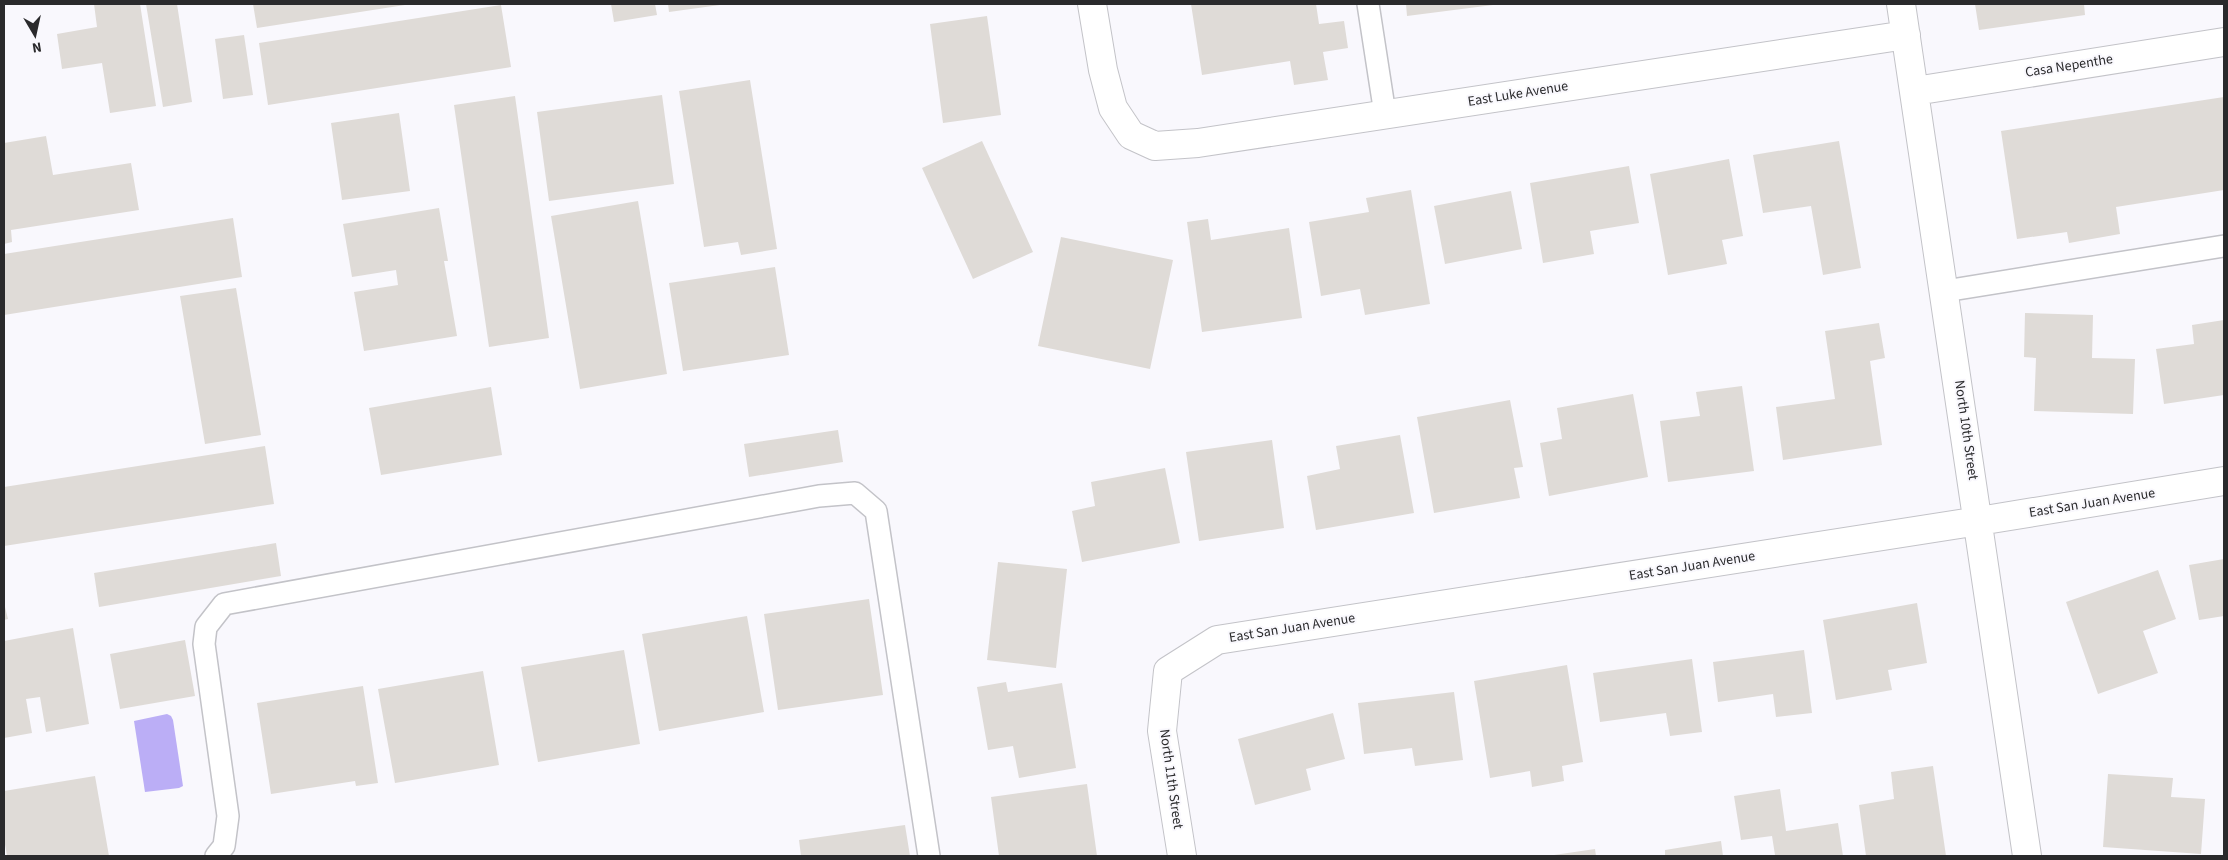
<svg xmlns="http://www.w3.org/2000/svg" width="2228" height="860" viewBox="0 0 2228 860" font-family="'Source Sans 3',sans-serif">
<rect width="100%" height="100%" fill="#f9f8fd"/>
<!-- water -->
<path fill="#bbaef6" d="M 167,714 L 171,716 L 173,720 L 183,786 L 179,788 L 145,792 L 134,721 Z"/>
<!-- building -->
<path fill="#dfdbd7" d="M 94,4 L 140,4 L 156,106 L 110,113 L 102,63 L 62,69 L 57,34 L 97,27 Z
M 146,4 L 177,4 L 192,102 L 163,107 Z
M 253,4 L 405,4 L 405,5 L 257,28 Z
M 611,4 L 655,4 L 657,15 L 614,22 Z
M 668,4 L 720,4 L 720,5 L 669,12 Z
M 1191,4 L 1316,4 L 1319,24 L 1344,21 L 1348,48 L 1323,52 L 1328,80 L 1294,85 L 1290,61 L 1202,75 Z
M 1406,4 L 1493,4 L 1493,5 L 1407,16 Z
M 1975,4 L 2084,4 L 2085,15 L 1979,30 Z
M 501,5 L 511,67 L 268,105 L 259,43 Z
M 987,16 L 1001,115 L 943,123 L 930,24 Z
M 244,35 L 253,95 L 223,99 L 215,39 Z
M 750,80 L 777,249 L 741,255 L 738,242 L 704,247 L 679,91 Z
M 662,95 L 674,184 L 549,201 L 537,112 Z
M 515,96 L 549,338 L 489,347 L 454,105 Z
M 2224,97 L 2224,190 L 2116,207 L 2120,234 L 2069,243 L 2067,232 L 2017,239 L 2001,131 Z
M 399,113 L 410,191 L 342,200 L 331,123 Z
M 46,136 L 53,175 L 131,163 L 139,210 L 11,230 L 12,242 L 4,244 L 4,143 Z
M 982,141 L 1033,252 L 973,279 L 922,168 Z
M 1839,141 L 1861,268 L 1823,275 L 1811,206 L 1763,213 L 1753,155 Z
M 1729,159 L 1743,236 L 1722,240 L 1727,264 L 1668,275 L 1650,174 Z
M 1629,166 L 1639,223 L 1590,231 L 1594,254 L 1543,263 L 1530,183 Z
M 1411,190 L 1430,304 L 1365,315 L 1360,289 L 1321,296 L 1309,222 L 1369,212 L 1366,198 Z
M 1511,191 L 1522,249 L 1445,264 L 1434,206 Z
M 638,201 L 667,374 L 580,389 L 551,216 Z
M 439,208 L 448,261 L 444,261 L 457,336 L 364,351 L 354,292 L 398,285 L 396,270 L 352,277 L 343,224 Z
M 233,218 L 242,277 L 4,315 L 4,254 Z
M 1208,219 L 1211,240 L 1289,228 L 1302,318 L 1202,332 L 1187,222 Z
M 1061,237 L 1173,260 L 1150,369 L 1038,346 Z
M 775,267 L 789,355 L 683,371 L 669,283 Z
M 236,288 L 261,435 L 205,444 L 180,296 Z
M 2025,313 L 2093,315 L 2092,358 L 2135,359 L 2133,414 L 2034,411 L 2036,358 L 2024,357 Z
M 2224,320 L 2224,395 L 2164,404 L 2156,349 L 2194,344 L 2192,325 Z
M 1879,323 L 1885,358 L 1870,361 L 1882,445 L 1783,460 L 1776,407 L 1835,399 L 1825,331 Z
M 1742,386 L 1754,471 L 1668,482 L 1660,421 L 1700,416 L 1696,392 Z
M 491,387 L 502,455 L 381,475 L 369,408 Z
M 1633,394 L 1648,477 L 1549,496 L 1540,443 L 1562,439 L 1557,408 Z
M 1510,400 L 1523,467 L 1514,468 L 1520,498 L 1434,513 L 1417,417 Z
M 838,430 L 843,462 L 749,477 L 744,444 Z
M 1400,435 L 1414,513 L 1316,530 L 1307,476 L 1340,469 L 1336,446 Z
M 1272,440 L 1284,528 L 1199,541 L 1186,452 Z
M 265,446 L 274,504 L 4,546 L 4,487 Z
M 1165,468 L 1180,543 L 1082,562 L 1072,511 L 1095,506 L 1091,482 Z
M 276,543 L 281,576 L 99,607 L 94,573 Z
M 2224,559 L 2224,616 L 2199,620 L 2189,565 Z
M 998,562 L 1067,569 L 1056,668 L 987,660 Z
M 2158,570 L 2176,619 L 2143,631 L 2158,673 L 2098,694 L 2066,602 Z
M 869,599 L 883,695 L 778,710 L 764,614 Z
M 4,603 L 8,619 L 4,620 Z
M 1917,603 L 1927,663 L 1888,670 L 1892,690 L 1836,700 L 1823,620 Z
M 747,616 L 764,712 L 659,731 L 642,634 Z
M 73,628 L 89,724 L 46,732 L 40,697 L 26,699 L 32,733 L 4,738 L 4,641 Z
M 185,640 L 195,696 L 120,709 L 110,654 Z
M 624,650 L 640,744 L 538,762 L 521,667 Z
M 1804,650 L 1812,713 L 1776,717 L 1773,694 L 1718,702 L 1713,662 Z
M 1692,659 L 1702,732 L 1670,736 L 1666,713 L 1600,722 L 1593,673 Z
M 1567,665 L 1583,762 L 1562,766 L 1564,781 L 1532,787 L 1530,771 L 1490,778 L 1474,681 Z
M 483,671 L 499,765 L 395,783 L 378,689 Z
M 1006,682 L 1008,692 L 1062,683 L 1076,768 L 1019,778 L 1013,746 L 988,750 L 977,687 Z
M 363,686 L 378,783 L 356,786 L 355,781 L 271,794 L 257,703 Z
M 1454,692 L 1463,760 L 1415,766 L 1412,748 L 1364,754 L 1358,703 Z
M 1333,713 L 1345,759 L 1306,769 L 1311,790 L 1255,805 L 1238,739 Z
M 1933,766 L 1946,856 L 1866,856 L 1859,805 L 1894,799 L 1891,772 Z
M 2108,774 L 2173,778 L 2171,797 L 2205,799 L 2201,854 L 2103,847 Z
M 95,776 L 109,856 L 7,856 L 4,839 L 4,791 Z
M 1087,784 L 1097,856 L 999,856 L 991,797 Z
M 1780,789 L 1786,831 L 1838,823 L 1843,856 L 1771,856 L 1775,855 L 1772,836 L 1741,840 L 1734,796 Z
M 905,825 L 910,856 L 801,856 L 799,840 Z
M 1721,841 L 1723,856 L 1665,856 L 1665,850 Z
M 1595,849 L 1596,856 L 1554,856 L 1554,855 Z"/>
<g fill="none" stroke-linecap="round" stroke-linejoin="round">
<defs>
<path id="service" d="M 1368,4 L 1385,114
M 1945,291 L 2224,246
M 216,856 L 224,846 L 228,816 L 204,644 L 206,627 L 224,604 L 819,496 L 855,493 L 876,511 L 929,856"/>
<path id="minor" d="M 1092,4 L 1103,70 L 1113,108 L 1131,135 L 1155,146 L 1198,143 L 1906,35
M 1901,4 L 2027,856
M 1915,91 L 2224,42
M 1182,856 L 1162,731 L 1168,671 L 1217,640 L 1979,521 L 2224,481"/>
</defs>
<!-- service casing -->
<use href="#service" stroke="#c3c3c8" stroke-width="24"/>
<!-- minor casing -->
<use href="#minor" stroke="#c3c3c8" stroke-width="30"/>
<!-- service -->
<use href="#service" stroke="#fff" stroke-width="21"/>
<!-- minor -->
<use href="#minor" stroke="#fff" stroke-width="28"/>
</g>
<g text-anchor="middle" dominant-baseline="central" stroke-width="4" stroke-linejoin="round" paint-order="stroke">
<!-- street labels -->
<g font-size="14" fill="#2a2a2c" stroke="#f9f8fd">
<text transform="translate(2069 66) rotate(-9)">Casa Nepenthe</text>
<text transform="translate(1518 94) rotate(-9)">East Luke Avenue</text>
<text transform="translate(1966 430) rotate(82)">North 10th Street</text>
<text transform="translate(2092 503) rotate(-9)">East San Juan Avenue</text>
<text transform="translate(1692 566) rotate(-9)">East San Juan Avenue</text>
<text transform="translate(1292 628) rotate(-9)">East San Juan Avenue</text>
<text transform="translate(1171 779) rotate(82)">North 11th Street</text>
</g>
</g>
<!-- border -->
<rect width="2228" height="860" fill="none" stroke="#2a2a2c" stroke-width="10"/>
<!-- north arrow -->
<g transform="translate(35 35) rotate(171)" stroke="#f9f8fd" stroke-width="4" paint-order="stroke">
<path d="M0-4L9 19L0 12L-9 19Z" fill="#2a2a2c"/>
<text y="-8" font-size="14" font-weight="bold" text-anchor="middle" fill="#2a2a2c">N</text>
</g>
</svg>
